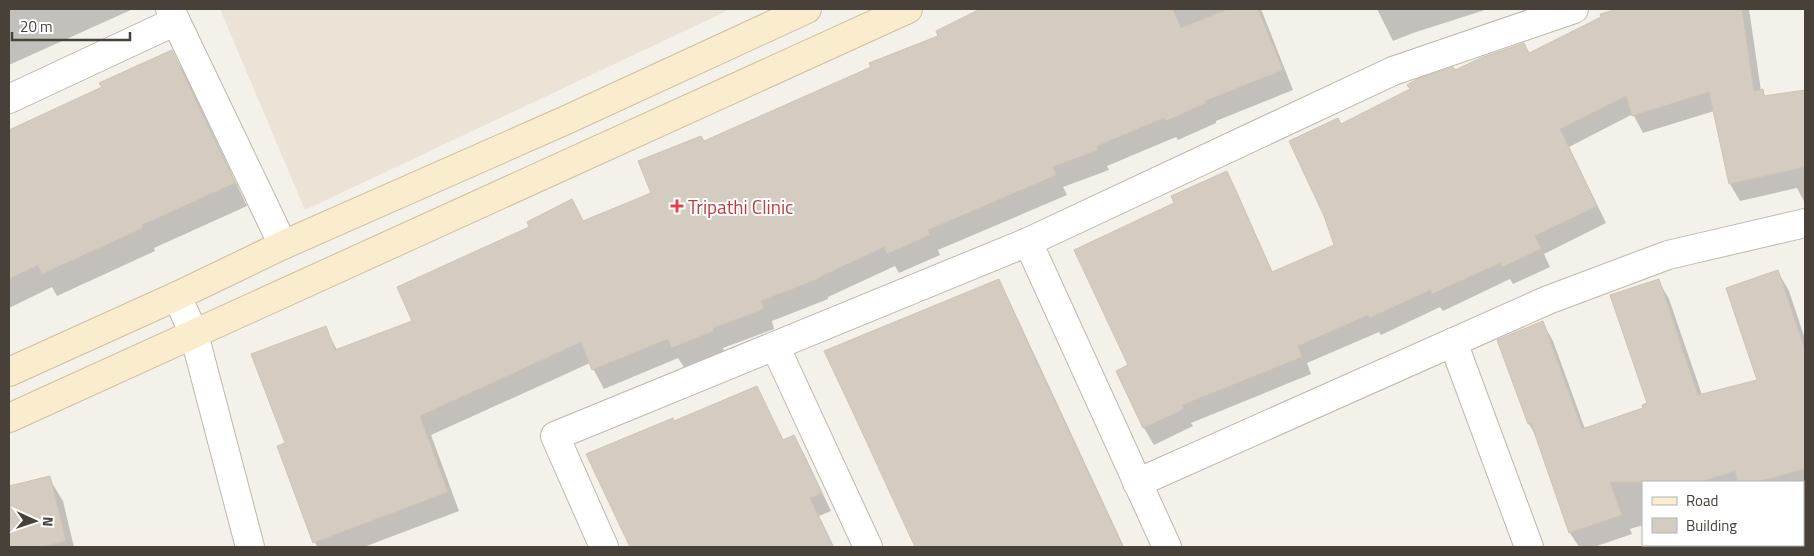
<svg xmlns="http://www.w3.org/2000/svg" width="1814" height="556" viewBox="0 0 1814 556" font-family="'Titillium Web',sans-serif">
<rect width="100%" height="100%" fill="#f4f0ea"/>
<!-- education -->
<path fill="#ebe4d6" d="M 220,9 L 731,9 L 305,210 Z"/>
<!-- shadow -->
<path fill="#0003" d="M 9,9 L 133,9 L 9,65 Z
M 985,9 L 1261,9 L 1293,90 L 1216,121 L 1216,123 L 1178,140 L 1176,137 L 1107,166 L 1109,170 L 1063,187 L 1067,195 L 938,250 L 940,255 L 899,273 L 895,266 L 828,297 L 828,299 L 772,321 L 774,329 L 723,348 L 724,351 L 684,367 L 678,358 L 604,389 L 590,363 L 431,435 L 459,511 L 364,547 L 317,547 L 278,447 L 286,444 L 325,328 L 337,350 L 414,321 L 531,228 L 572,201 L 584,222 L 653,194 L 704,143 L 940,36 L 937,32 Z
M 1377,9 L 1488,9 L 1413,33 L 1393,41 Z
M 1622,9 L 1749,9 L 1761,91 L 1762,90 L 1766,97 L 1805,91 L 1805,203 L 1797,188 L 1740,201 L 1730,184 L 1714,111 L 1643,133 L 1633,114 L 1569,147 L 1606,223 L 1544,254 L 1550,267 L 1513,284 L 1510,279 L 1443,311 L 1440,307 L 1381,335 L 1379,332 L 1307,363 L 1311,374 L 1191,423 L 1193,426 L 1154,445 L 1144,428 L 1130,366 L 1176,204 L 1226,173 L 1236,190 L 1273,273 L 1336,245 L 1341,126 L 1455,72 L 1529,54 L 1602,17 L 1602,15 Z
M 172,52 L 185,74 L 247,206 L 154,248 L 155,251 L 57,296 L 52,287 L 9,308 L 9,131 L 103,88 Z
M 1778,272 L 1789,291 L 1805,339 L 1805,491 L 1803,492 L 1803,482 L 1643,482 L 1643,525 L 1630,529 L 1632,534 L 1594,547 L 1579,547 L 1570,533 L 1539,441 L 1529,424 L 1542,322 L 1553,341 L 1585,429 L 1645,408 L 1648,404 L 1658,280 L 1669,299 L 1702,395 L 1759,381 Z
M 998,281 L 1008,298 L 1124,547 L 917,547 L 826,352 Z
M 756,387 L 784,441 L 794,437 L 804,454 L 831,511 L 819,516 L 834,547 L 631,547 L 587,455 L 674,422 Z
M 49,478 L 63,501 L 74,547 L 9,547 L 9,488 Z
M 1805,544 L 1805,547 L 1790,547 L 1803,545 Z"/>
<!-- building -->
<path fill="#d4ccc1" stroke="#cfc3b4" d="M 980,9 L 1173,9 L 1181,28 L 1228,9 L 1258,9 L 1283,70 L 1205,101 L 1206,103 L 1166,121 L 1164,118 L 1097,146 L 1098,150 L 1053,167 L 1056,175 L 928,230 L 930,235 L 887,254 L 884,247 L 818,278 L 818,279 L 761,301 L 764,309 L 713,328 L 714,331 L 671,348 L 668,339 L 592,370 L 581,342 L 420,416 L 448,492 L 313,543 L 277,446 L 285,443 L 251,354 L 326,326 L 335,350 L 412,321 L 397,287 L 529,227 L 527,222 L 572,199 L 583,221 L 651,193 L 638,161 L 701,136 L 704,141 L 871,67 L 869,63 L 938,36 L 936,31 Z
M 1618,9 L 1742,9 L 1754,91 L 1763,89 L 1764,96 L 1805,90 L 1805,167 L 1729,184 L 1709,92 L 1632,116 L 1626,96 L 1560,129 L 1597,206 L 1535,236 L 1541,249 L 1502,267 L 1500,263 L 1432,294 L 1430,290 L 1370,318 L 1368,315 L 1298,346 L 1302,357 L 1182,405 L 1184,409 L 1143,428 L 1116,371 L 1128,365 L 1074,250 L 1174,203 L 1171,196 L 1227,171 L 1272,272 L 1334,245 L 1324,216 L 1289,141 L 1338,118 L 1341,124 L 1410,89 L 1407,85 L 1417,79 L 1453,67 L 1455,70 L 1483,57 L 1524,43 L 1529,53 L 1601,17 L 1600,14 Z
M 172,50 L 235,183 L 142,225 L 143,228 L 42,274 L 38,265 L 9,279 L 9,130 L 102,87 L 99,83 Z
M 1778,270 L 1805,350 L 1805,469 L 1756,482 L 1738,482 L 1735,471 L 1701,482 L 1610,482 L 1622,515 L 1569,533 L 1531,423 L 1528,424 L 1497,340 L 1543,321 L 1582,429 L 1643,408 L 1642,405 L 1647,403 L 1610,295 L 1659,279 L 1698,395 L 1757,380 L 1726,288 Z
M 999,279 L 1025,337 L 1123,547 L 915,547 L 851,408 L 824,351 Z
M 757,386 L 783,440 L 794,435 L 822,493 L 810,498 L 833,547 L 630,547 L 586,454 L 673,418 L 674,421 Z
M 50,476 L 66,541 L 42,547 L 9,547 L 9,486 Z"/>
<g fill="none" stroke-linecap="round" stroke-linejoin="round">
<defs>
<path id="street" d="M 170,9 L 283,245
M 9,99 L 176,21
M 1028,242 L 1167,547
M 177,296 L 194,334 L 250,547
M 1453,342 L 1529,547
M 775,346 L 868,547
M 1137,483 L 1548,300 L 1668,255 L 1805,223
M 1803,514 L 1805,513
M 604,547 L 555,436 L 1028,242 L 1393,71 L 1574,9
M 1665,547 L 1674,545"/>
<path id="secondary" d="M 9,372 L 177,296 L 283,245 L 564,121 L 807,9
M 9,418 L 908,9"/>
</defs>
<!-- street casing -->
<use href="#street" stroke="#beb8ad" stroke-width="30"/>
<!-- secondary casing -->
<use href="#secondary" stroke="#cfc09e" stroke-width="30"/>
<!-- street -->
<use href="#street" stroke="#fff" stroke-width="28"/>
<!-- secondary -->
<use href="#secondary" stroke="#faedce" stroke-width="28"/>
</g>
<!-- markers -->
<path fill="#e0444e" stroke="#fff" stroke-width="2" d="M674.5 198.5h5v5h5v5h-5v5h-5v-5h-5v-5h5z"/>
<g text-anchor="middle" dominant-baseline="central" stroke-width="4" stroke-linejoin="round" paint-order="stroke">
<!-- health labels -->
<g font-size="19" fill="#be3a42" stroke="#fff" text-anchor="start">
<text x="688" y="206">Tripathi Clinic</text>
</g>
</g>
<!-- border -->
<rect width="1814" height="556" fill="none" stroke="#474139" stroke-width="20"/>
<!-- legend -->
<rect x="1642" y="481" width="162" height="65" fill="#ffffff" stroke="#b5b3b0"/>
<rect x="1652" y="497" width="25" height="8" fill="#faedce" stroke="#b5b3b0"/>
<text x="1686" y="506" font-size="15" fill="#474139">Road</text>
<rect x="1652" y="518" width="25" height="15" fill="#d4ccc1" stroke="#b5b3b0"/>
<text x="1686" y="531" font-size="15" fill="#474139">Building</text>
<!-- north arrow -->
<g transform="translate(35 521) rotate(93)" stroke="#ffffff" stroke-width="4" paint-order="stroke">
<path d="M0-4L9 19L0 12L-9 19Z" fill="#474139"/>
<text y="-8" font-size="14" font-weight="bold" text-anchor="middle" fill="#474139">N</text>
</g>
<!-- scale -->
<path d="M12 32v8h118v-8" fill="none" stroke="#474139" stroke-width="2.5"/>
<text x="20" y="32" font-size="15" fill="#474139" stroke="#ffffff" stroke-width="4" paint-order="stroke">20 m</text>
</svg>
